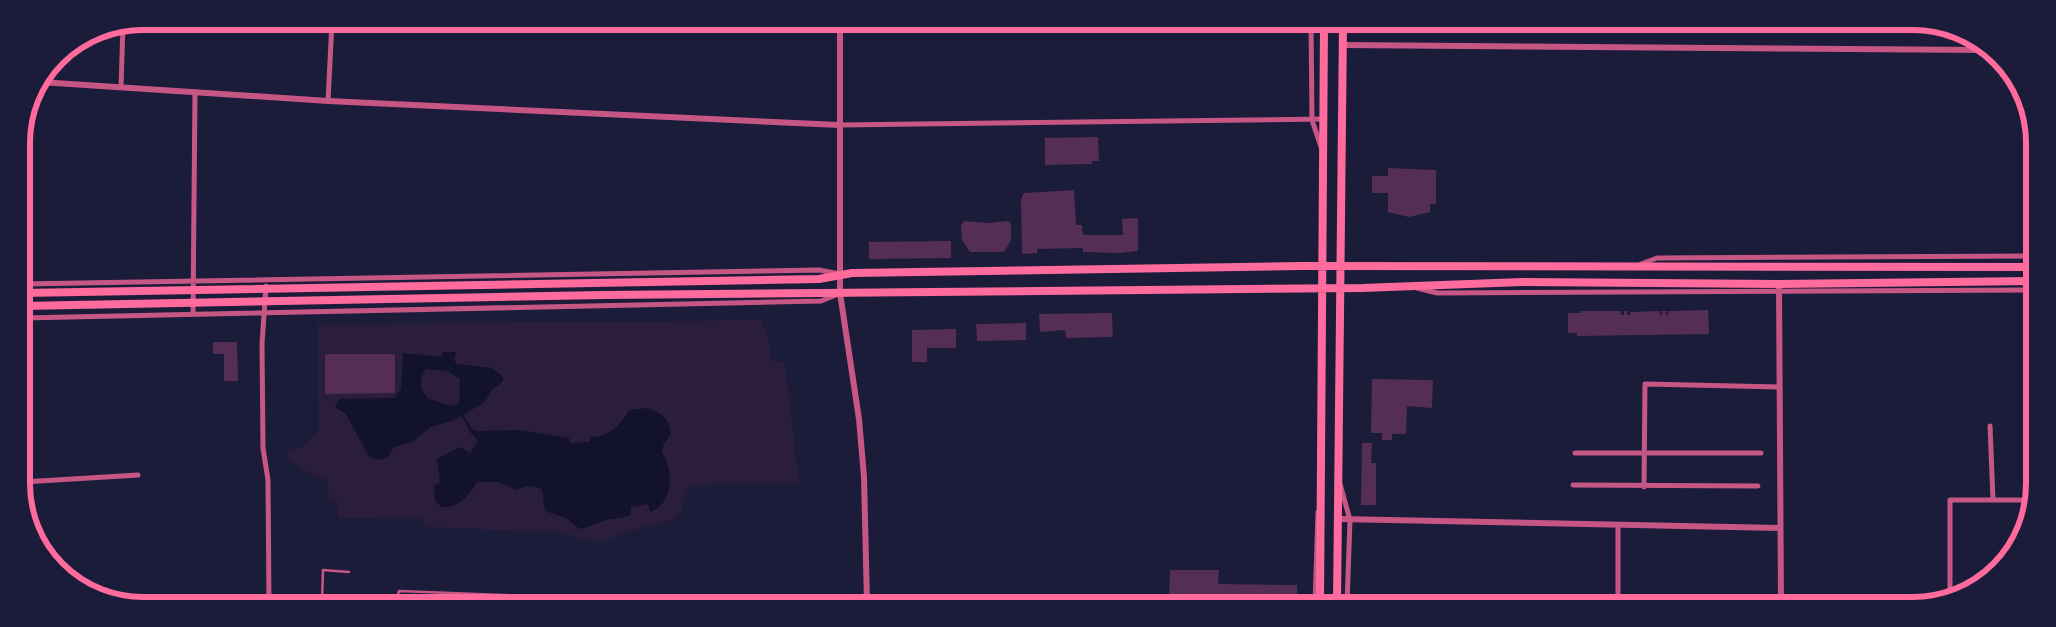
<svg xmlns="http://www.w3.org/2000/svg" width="2056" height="627" viewBox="0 0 2056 627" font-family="Barlow,sans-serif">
<rect width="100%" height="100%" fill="#1b1b3a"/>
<!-- green -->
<path fill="#2a1e3b" d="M 761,319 L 770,344 L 771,360 L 785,363 L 799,483 L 690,485 L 679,515 L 669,521 L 625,532 L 606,541 L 578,540 L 567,533 L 425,527 L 423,517 L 338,518 L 338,502 L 329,500 L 327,480 L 311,474 L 289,461 L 288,450 L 302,447 L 319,431 L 318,324 L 692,321 Z"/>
<!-- water -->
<path fill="#12122b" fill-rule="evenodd" d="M 442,352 L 456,352 L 454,360 L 457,364 L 492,368 L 503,377 L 503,381 L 491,391 L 485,402 L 452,421 L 431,427 L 412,442 L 394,447 L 388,457 L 379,460 L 369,457 L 346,414 L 335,407 L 339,399 L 394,398 L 401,389 L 403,353 L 442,357 ZM 426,369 L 447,371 L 460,379 L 459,404 L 450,406 L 428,398 C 419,387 418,381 426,369 Z
M 648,408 C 664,415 669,417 671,435 L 664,443 L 662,452 C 674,470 674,504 650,512 L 648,504 L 631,507 L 631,515 C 623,519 612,518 603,521 C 595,524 589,527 580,529 L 566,518 L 545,511 L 542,490 C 532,485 527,485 517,490 L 498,482 L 477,482 C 467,497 460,508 441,507 L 435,500 L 434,486 L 440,483 L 437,459 L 460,447 L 470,453 L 478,441 L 469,431 L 473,429 L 475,431 L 518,430 L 569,438 L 570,443 L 590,442 L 590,437 C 610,437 620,426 629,410 Z"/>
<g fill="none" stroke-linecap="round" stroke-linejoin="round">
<!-- stream -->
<path stroke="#12122b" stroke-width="2.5" d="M 462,415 L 471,430"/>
</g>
<!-- building -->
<path fill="#542f53" d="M 1098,137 L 1099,161 L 1092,161 L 1092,164 L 1045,165 L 1045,138 Z
M 1388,168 L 1436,170 L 1436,204 L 1430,204 L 1430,212 L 1409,217 L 1388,212 L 1388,193 L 1372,193 L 1372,176 L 1388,176 Z
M 1074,190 L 1076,225 L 1082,225 L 1083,235 L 1123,235 L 1122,219 L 1138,218 L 1138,251 L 1119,253 L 1083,252 L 1083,248 L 1037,249 L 1037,253 L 1022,254 L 1021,199 L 1024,193 Z
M 965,221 L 988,223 L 1008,221 L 1011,224 L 1011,240 L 1004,252 L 970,252 L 962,240 L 961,225 Z
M 951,241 L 951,258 L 869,259 L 869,242 Z
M 1708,310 L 1709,334 L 1577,336 L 1577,333 L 1568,333 L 1568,313 L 1581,313 L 1581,311 L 1621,311 L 1621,315 L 1624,315 L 1624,311 L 1627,311 L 1627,315 L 1630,315 L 1630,312 L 1660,311 L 1660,315 L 1662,315 L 1662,311 L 1666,311 L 1666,315 L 1668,315 L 1668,311 Z
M 1112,313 L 1113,337 L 1066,338 L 1065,330 L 1040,332 L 1039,314 Z
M 1026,323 L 1026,340 L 977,341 L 976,324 Z
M 956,329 L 956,348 L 927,348 L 927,362 L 912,362 L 912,330 Z
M 213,342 L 237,342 L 238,381 L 224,381 L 224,354 L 213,354 Z
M 325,354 L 395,354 L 395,393 L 325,394 Z
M 1372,379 L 1433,380 L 1432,408 L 1407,406 L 1406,434 L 1392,434 L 1392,440 L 1382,440 L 1382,433 L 1371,433 Z
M 1362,443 L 1372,443 L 1371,463 L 1376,463 L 1376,505 L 1361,505 Z
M 1170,570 L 1219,570 L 1218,584 L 1297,585 L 1297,604 L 1169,604 Z"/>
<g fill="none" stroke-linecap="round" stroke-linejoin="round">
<!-- service -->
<path stroke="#c65784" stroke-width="2.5" d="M 322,602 L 323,570 L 349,572
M 396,602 L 399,591 L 654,601"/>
<!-- minor -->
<path stroke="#c65784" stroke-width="5" d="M 1311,24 L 1312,120 L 1321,147
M 121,87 L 123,25
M 328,101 L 332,22
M 839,125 L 1325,119
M 1641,264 L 1657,258 L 2032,256
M 22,284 L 819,270 L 840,274
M 266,286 L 262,344 L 263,448 L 268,480 L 269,602
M 1417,288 L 1437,293 L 2032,290
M 193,314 L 195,92
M 23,318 L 821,301 L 836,295
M 1990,426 L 1993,500
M 1575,453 L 1761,453
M 23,482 L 138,475
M 1340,484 L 1350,520 L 1347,604
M 1573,485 L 1758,486
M 1644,487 L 1645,384 L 1780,387
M 1618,525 L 1618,605
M 1950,594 L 1950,500 L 2031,500
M 1315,604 L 1318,512"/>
<!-- tertiary -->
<path stroke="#c65784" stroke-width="6" d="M 840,23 L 840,293 L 859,419 L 864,477 L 867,603
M 1343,45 L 1984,50
M 40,82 L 328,101 L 839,125
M 1779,284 L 1781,605
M 1338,519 L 1780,528"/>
<!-- primary -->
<path stroke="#ff6b9d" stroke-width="8" d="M 22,293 L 819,279 L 852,273 L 1299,266 L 2032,267
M 22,306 L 603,295 L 1362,288 L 1522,282 L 1779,284 L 2032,281
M 1320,604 L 1324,24
M 1337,604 L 1343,24"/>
</g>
<!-- crop -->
<path d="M0 0H2056V627H0ZM143 30H1913A113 113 0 0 1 2026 143V484A113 113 0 0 1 1913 597H143A113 113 0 0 1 30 484V143A113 113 0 0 1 143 30Z" fill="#1b1b3a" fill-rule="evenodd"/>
<path fill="none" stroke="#ff6b9d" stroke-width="6" d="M143 30H1913A113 113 0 0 1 2026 143V484A113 113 0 0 1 1913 597H143A113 113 0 0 1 30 484V143A113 113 0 0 1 143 30Z"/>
</svg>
